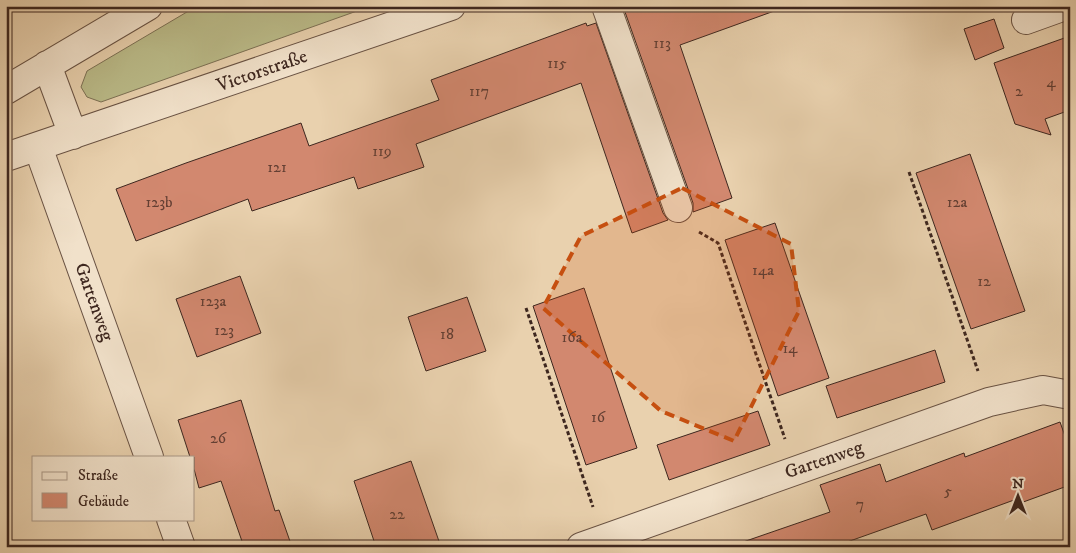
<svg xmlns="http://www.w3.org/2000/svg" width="1076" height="553" viewBox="0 0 1076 553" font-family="'IM FELL DW Pica',serif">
<rect width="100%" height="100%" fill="#e9d1ae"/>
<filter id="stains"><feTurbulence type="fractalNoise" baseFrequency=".004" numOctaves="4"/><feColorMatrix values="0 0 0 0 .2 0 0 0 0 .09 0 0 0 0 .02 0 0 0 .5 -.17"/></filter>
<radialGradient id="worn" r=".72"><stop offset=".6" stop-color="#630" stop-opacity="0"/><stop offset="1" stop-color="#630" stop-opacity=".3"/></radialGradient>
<!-- grass -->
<path fill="#baba88" stroke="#7c7054" d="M 197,6 L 371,6 L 101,102 L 87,97 L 81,87 L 87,71 Z"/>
<!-- building -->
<path fill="#d2886f" stroke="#3e271f" d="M 642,6 L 776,6 L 777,10 L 680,45 L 732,198 L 693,212 L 693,203 L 625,12 Z
M 994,19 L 1004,48 L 975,60 L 964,29 Z
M 586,23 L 587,26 L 596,23 L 663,213 L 668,220 L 632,233 L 581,83 L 416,144 L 424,167 L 358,189 L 354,177 L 252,211 L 248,199 L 136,241 L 116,189 L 186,163 L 301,123 L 309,146 L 439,100 L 431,80 Z
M 1070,36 L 1070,110 L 1045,119 L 1051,135 L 1015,124 L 994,63 Z
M 970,154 L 1025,311 L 971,329 L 916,173 Z
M 775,223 L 829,378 L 778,396 L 725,240 Z
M 240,276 L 261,333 L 197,357 L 176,299 Z
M 584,288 L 637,448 L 586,465 L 533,306 Z
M 467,297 L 486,351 L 426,371 L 408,317 Z
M 935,350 L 945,382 L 837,418 L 826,386 Z
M 241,400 L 275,511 L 279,510 L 292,547 L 244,547 L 221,481 L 199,488 L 194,469 L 194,457 L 190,457 L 178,420 Z
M 758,411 L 770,445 L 669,480 L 657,445 Z
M 1060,422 L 1070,450 L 1070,485 L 1015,505 L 1014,500 L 932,530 L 926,514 L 833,547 L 744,547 L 743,542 L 830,512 L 820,485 L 880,464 L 886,482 L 964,453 L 965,457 Z
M 411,461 L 441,547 L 376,547 L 354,481 Z"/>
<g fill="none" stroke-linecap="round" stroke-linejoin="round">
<defs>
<path id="minor" d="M 606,6 L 678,208
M 1026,20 L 1065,6
M 47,65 L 73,135
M 6,90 L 148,6
M 38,147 L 149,457
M 6,157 L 451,6
M 171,519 L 181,547
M 581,547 L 989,402 L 1043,390 L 1070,395"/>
</defs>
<!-- minor casing -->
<use href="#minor" stroke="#695243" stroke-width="30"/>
<!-- path -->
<path stroke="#3e271f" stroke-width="3" stroke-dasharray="4 2.5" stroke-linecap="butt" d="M 909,172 L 978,371
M 699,232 L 718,243 L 785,439
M 526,308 L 593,507"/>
<!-- minor -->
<use href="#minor" stroke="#f1e1ca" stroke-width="28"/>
</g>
<!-- marked area -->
<path fill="#c64f10" fill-opacity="0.2" stroke="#c64f10" stroke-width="4" stroke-dasharray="10 6" stroke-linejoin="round" d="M 682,188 L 791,244 L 799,311 L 734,441 L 661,411 L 543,308 L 581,236 Z"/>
<g text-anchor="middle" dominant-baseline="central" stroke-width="4.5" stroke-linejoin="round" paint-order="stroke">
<!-- number labels -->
<g font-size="16" fill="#633f33">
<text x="662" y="43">113</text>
<text x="557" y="63">115</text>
<text x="1051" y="82">4</text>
<text x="479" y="91">117</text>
<text x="1019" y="91">2</text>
<text x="382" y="151">119</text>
<text x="277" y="167">121</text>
<text x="159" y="202">123b</text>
<text x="957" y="202">12a</text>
<text x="763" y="270">14a</text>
<text x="984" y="281">12</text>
<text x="213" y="301">123a</text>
<text x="224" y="330">123</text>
<text x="447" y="334">18</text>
<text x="572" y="337">16a</text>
<text x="790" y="348">14</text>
<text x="598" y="417">16</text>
<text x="218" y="438">26</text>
<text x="948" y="491">5</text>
<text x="860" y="504">7</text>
<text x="397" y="514">22</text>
</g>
<!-- street labels -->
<g font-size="19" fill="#3e271f" stroke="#f1e1ca">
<text transform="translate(262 71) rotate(-19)">Victorstraße</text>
<text transform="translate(94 302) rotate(70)">Gartenweg</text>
<text transform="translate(824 460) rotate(-19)">Gartenweg</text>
</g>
</g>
<!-- margin -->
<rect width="1076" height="553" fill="none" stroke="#e9d1ae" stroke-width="25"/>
<rect x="8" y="8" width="1061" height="538" fill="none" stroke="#3e271f" stroke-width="2.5"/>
<rect x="12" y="12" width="1051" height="528" fill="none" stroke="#3e271f"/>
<!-- legend -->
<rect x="32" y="456" width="162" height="65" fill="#f1e1ca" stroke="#a99786"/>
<rect x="42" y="472" width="25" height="8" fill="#f1e1ca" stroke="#a99786"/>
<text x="78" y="480" font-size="15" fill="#3e271f">Straße</text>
<rect x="42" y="493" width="25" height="15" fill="#d2886f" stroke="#a99786"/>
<text x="78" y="506" font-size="15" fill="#3e271f">Gebäude</text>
<!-- north arrow -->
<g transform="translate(1018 496)" stroke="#f1e1ca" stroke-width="4" paint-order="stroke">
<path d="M0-4L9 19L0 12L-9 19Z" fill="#3e271f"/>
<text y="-8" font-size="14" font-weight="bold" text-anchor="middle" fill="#3e271f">N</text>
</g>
<rect width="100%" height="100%" filter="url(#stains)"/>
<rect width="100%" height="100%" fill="url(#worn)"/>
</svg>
